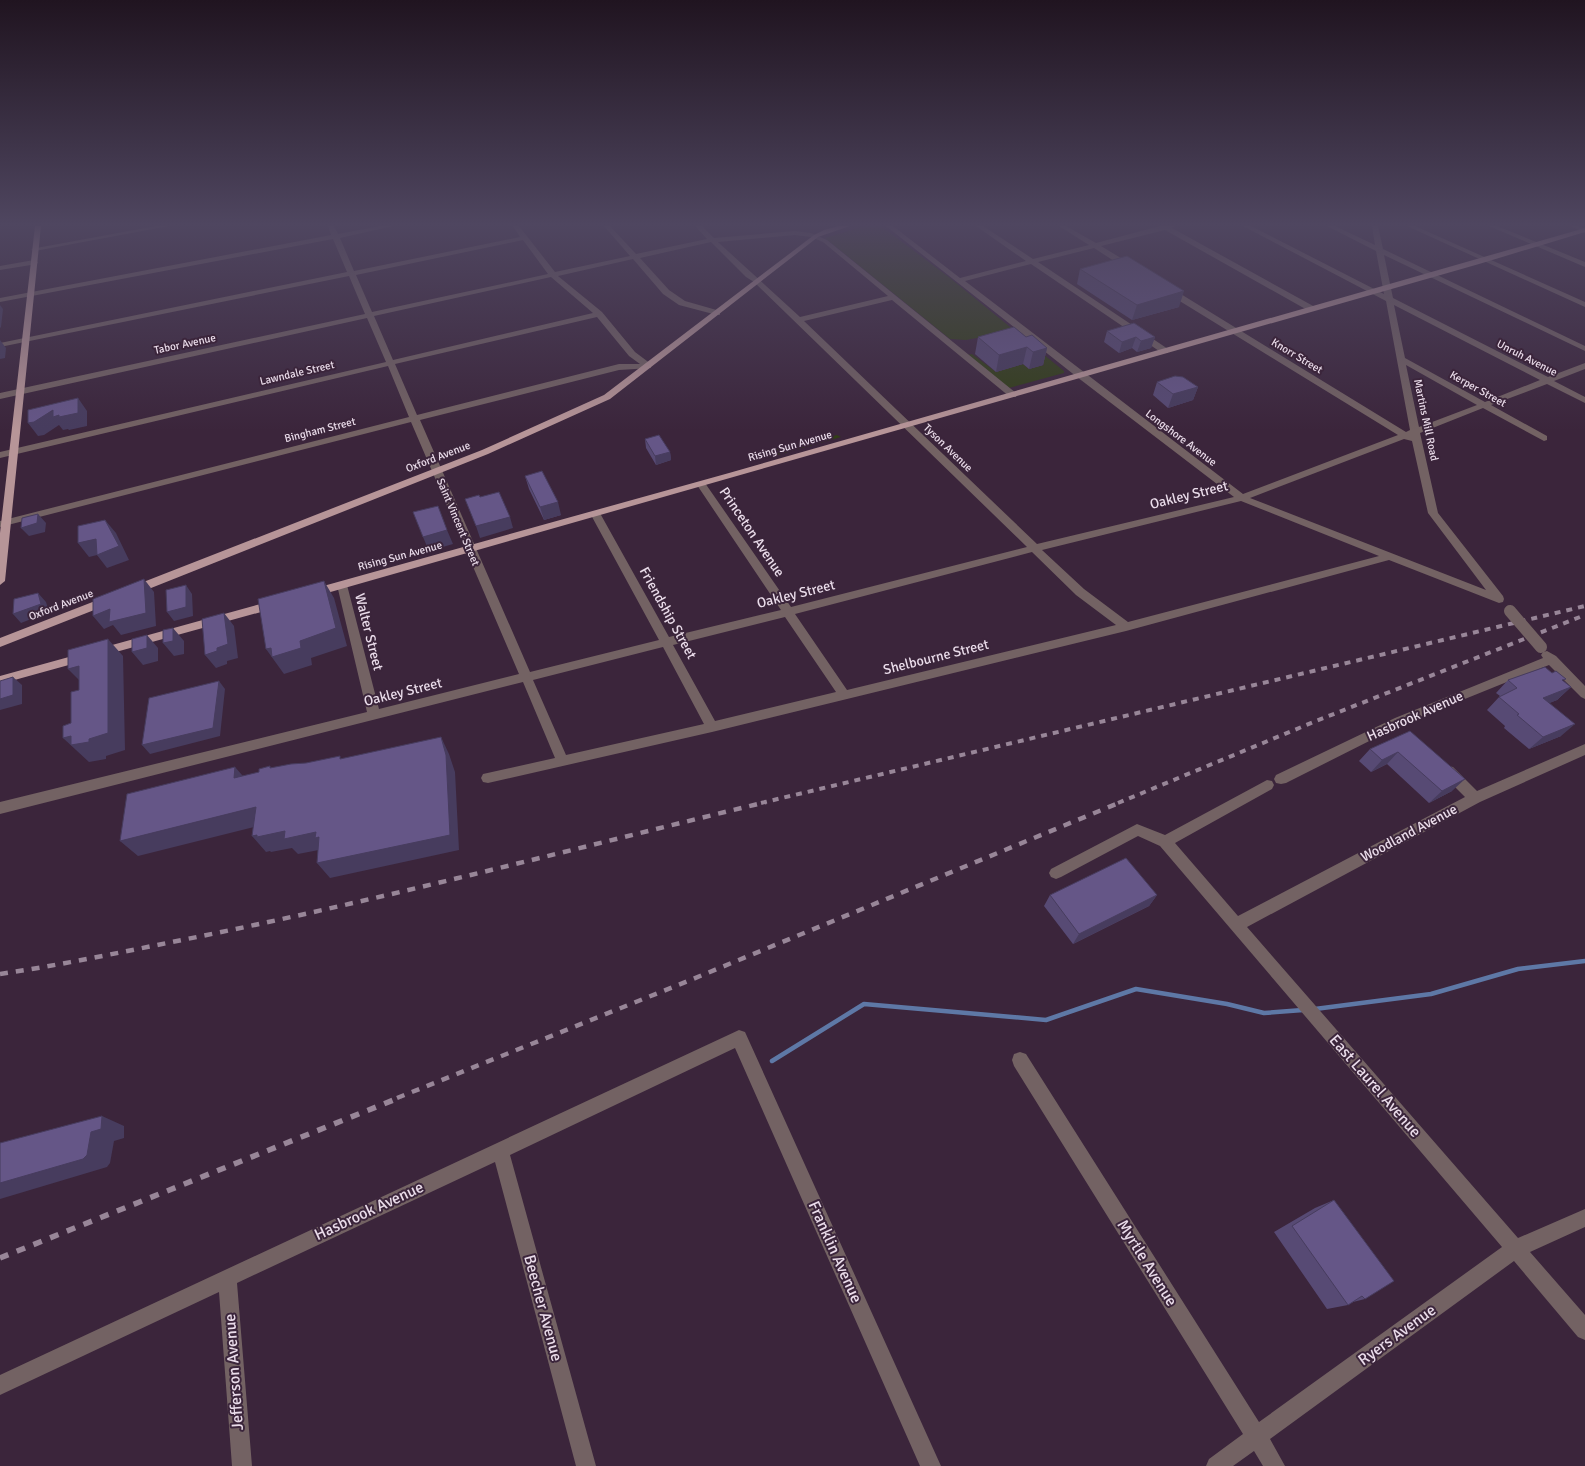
<svg xmlns="http://www.w3.org/2000/svg" width="1585" height="1466" viewBox="0 0 1585 1466" font-family="Signika,sans-serif">
<rect width="100%" height="100%" fill="#3b253b"/>
<!-- green -->
<path fill="#323e17" d="M 865,226 L 881,226 L 950,278 L 1015,331 L 966,340 L 950,339 L 825,238 Z
M 1018,334 L 1064,371 L 1064,373 L 1009,388 L 967,355 L 972,354 L 996,372 L 1023,364 L 1029,369 L 1044,365 Z
M 837,435 L 841,437 L 767,458 L 761,452 L 786,444 L 801,445 Z"/>
<g fill="none" stroke-linecap="round" stroke-linejoin="round">
<!-- stream -->
<path stroke="#5e78a6" stroke-width="4.5" d="M 1315,1009 L 1431,994 L 1518,969 L 1585,961
M 772,1061 L 864,1004 L 1046,1020 L 1136,989 L 1227,1004 L 1264,1013 L 1303,1010"/>
<!-- minor -->
<path fill="#736263" fill-rule="evenodd" d="M 156,226 L 169,226 L 35,251 L 31,249 Z
M 328,226 L 334,226 L 338,234 L 380,226 L 393,226 L 340,238 L 354,271 L 520,237 L 513,226 L 519,226 L 555,272 L 630,256 L 604,226 L 610,226 L 636,254 L 707,239 L 695,226 L 702,226 L 714,238 L 795,231 L 811,233 L 827,240 L 1016,393 L 1016,397 L 1010,397 L 892,300 L 804,321 L 1037,544 L 1234,497 L 1077,377 L 886,226 L 893,226 L 960,278 L 1026,261 L 976,226 L 983,226 L 1033,259 L 1089,245 L 1059,226 L 1066,226 L 1096,243 L 1160,226 L 1175,226 L 1172,228 L 1315,307 L 1315,311 L 1309,311 L 1165,230 L 1101,246 L 1134,266 L 1134,270 L 1128,270 L 1094,248 L 1038,262 L 1168,349 L 1168,353 L 1162,353 L 1031,264 L 965,281 L 1243,494 L 1398,435 L 1165,292 L 1165,288 L 1171,288 L 1406,432 L 1410,430 L 1386,301 L 1243,226 L 1251,226 L 1384,294 L 1376,251 L 1327,226 L 1335,226 L 1375,245 L 1372,226 L 1378,226 L 1383,249 L 1585,346 L 1585,351 L 1384,255 L 1393,298 L 1548,377 L 1585,363 L 1585,369 L 1554,381 L 1585,397 L 1585,403 L 1547,384 L 1491,405 L 1547,436 L 1547,440 L 1544,441 L 1483,408 L 1420,433 L 1438,513 L 1503,596 L 1504,599 L 1503,602 L 1499,603 L 1389,560 L 1126,631 L 712,732 L 488,783 L 483,782 L 481,778 L 483,774 L 555,758 L 523,682 L 0,814 L 0,802 L 367,712 L 337,585 L 342,581 L 347,585 L 379,709 L 519,674 L 411,422 L 0,527 L 0,521 L 409,417 L 388,366 L 0,458 L 0,452 L 386,362 L 367,318 L 0,399 L 0,393 L 365,314 L 349,276 L 0,347 L 0,343 L 347,272 L 333,239 L 0,302 L 0,298 L 331,235 ZM 795,235 L 811,237 L 823,242 L 888,296 L 800,317 L 718,242 ZM 523,240 L 548,274 L 372,312 L 356,275 ZM 711,242 L 746,277 L 754,282 L 1027,547 L 791,607 L 705,483 L 702,482 L 697,485 L 781,610 L 669,637 L 601,515 L 596,512 L 591,515 L 659,640 L 530,672 L 420,420 L 619,370 L 651,368 L 651,364 L 635,352 L 602,312 L 558,276 L 633,259 L 663,294 L 679,305 L 717,315 L 720,315 L 720,311 L 685,301 L 669,290 L 640,258 ZM 551,277 L 593,313 L 393,360 L 374,316 ZM 1394,305 L 1540,380 L 1485,402 L 1405,358 ZM 597,317 L 629,356 L 640,364 L 619,364 L 417,415 L 395,364 ZM 1406,365 L 1477,405 L 1419,427 ZM 1404,439 L 1412,441 L 1428,513 L 1486,590 L 1250,498 ZM 1241,501 L 1379,556 L 1128,622 L 1084,589 L 1042,550 ZM 1032,552 L 1076,595 L 1116,625 L 847,690 L 795,614 ZM 785,617 L 836,692 L 715,721 L 673,645 ZM 663,647 L 704,724 L 566,755 L 533,680 Z
M 1407,226 L 1415,226 L 1585,302 L 1585,307 Z
M 1489,226 L 1497,226 L 1585,262 L 1585,267 Z
M 1570,226 L 1578,226 L 1585,229 L 1585,233 Z
M 34,260 L 38,262 L 37,264 L 0,270 L 0,266 Z
M 1547,651 L 1556,656 L 1585,686 L 1585,699 L 1581,697 L 1549,665 L 1403,724 L 1286,783 L 1281,784 L 1276,783 L 1274,779 L 1276,775 L 1395,718 L 1543,658 L 1541,655 L 1543,652 Z
M 1585,744 L 1585,755 L 1480,802 L 1247,927 L 1518,1238 L 1585,1209 L 1585,1227 L 1530,1252 L 1585,1315 L 1585,1340 L 1578,1337 L 1514,1261 L 1270,1439 L 1285,1466 L 1263,1466 L 1254,1451 L 1233,1466 L 1206,1466 L 1209,1459 L 1243,1434 L 1014,1066 L 1012,1060 L 1014,1054 L 1020,1052 L 1026,1054 L 1259,1422 L 1502,1247 L 1160,846 L 1138,836 L 1061,877 L 1056,879 L 1051,877 L 1049,873 L 1051,869 L 1137,824 L 1165,835 L 1267,780 L 1272,781 L 1274,785 L 1272,789 L 1175,843 L 1238,916 L 1465,797 L 1443,775 L 1442,771 L 1443,767 L 1448,766 L 1453,767 L 1477,791 Z
M 739,1030 L 745,1032 L 941,1466 L 920,1466 L 735,1048 L 510,1155 L 596,1466 L 576,1466 L 495,1162 L 237,1283 L 252,1466 L 232,1466 L 219,1292 L 0,1395 L 0,1375 Z"/>
<!-- major -->
<path fill="#b79598" fill-rule="evenodd" d="M 35,226 L 41,226 L 5,581 L 0,585 L 0,533 Z
M 839,226 L 850,226 L 818,237 L 610,399 L 488,454 L 136,594 L 128,594 L 127,591 L 128,588 L 482,450 L 604,395 L 814,235 L 824,230 Z
M 1585,228 L 1585,232 L 1479,264 L 313,597 L 308,593 L 309,590 L 729,473 Z
M 108,596 L 112,597 L 114,600 L 112,603 L 0,647 L 0,638 Z
M 275,600 L 281,604 L 279,607 L 0,684 L 0,676 Z"/>
<!-- rail-far2 -->
<path stroke="#988698" stroke-width="4" stroke-dasharray="6 6" stroke-linecap="butt" d="M 761,803 L 1585,606
M 1118,803 L 1316,721 L 1585,615"/>
<!-- rail-far1 -->
<path stroke="#988698" stroke-width="4.5" stroke-dasharray="8 8" stroke-linecap="butt" d="M 0,974 C 61,965 122,952 182,940 C 378,901 572,849 766,802
M 397,1098 L 688,981 L 1121,802"/>
<!-- rail -->
<path stroke="#988698" stroke-width="5.5" stroke-dasharray="9 9" stroke-linecap="butt" d="M 0,1258 L 401,1097"/>
<!-- minor-bridge -->
<path stroke="#736263" stroke-width="12" d="M 1510,611 L 1541,647"/>
</g>
<!-- wall -->
<path fill="#574a74" d="M 1080,269 L 1179,307 L 1132,320 L 1077,284 Z
M 1107,331 L 1155,337 L 1151,348 L 1137,352 L 1132,348 L 1119,353 L 1104,342 Z
M 978,337 L 1026,337 L 1047,348 L 1043,365 L 1029,369 L 1023,364 L 996,372 L 975,354 Z
M 1157,382 L 1198,387 L 1193,400 L 1168,408 L 1153,395 Z
M 645,439 L 670,452 L 671,460 L 656,465 L 646,448 Z
M 525,476 L 561,515 L 544,520 L 529,489 Z
M 1508,680 L 1563,681 L 1571,687 L 1557,700 L 1549,703 L 1561,736 L 1529,749 L 1504,728 L 1505,726 L 1487,710 L 1500,696 L 1496,693 Z
M 1410,731 L 1452,791 L 1429,803 L 1387,764 L 1371,772 L 1359,761 L 1370,749 Z
M 1050,895 L 1157,895 L 1149,906 L 1073,944 L 1044,906 Z
M 1334,1200 L 1365,1299 L 1353,1302 L 1348,1305 L 1327,1309 L 1274,1232 L 1315,1208 Z"/>
<!-- shaded-wall -->
<path fill="#473c5e" d="M 1184,291 L 1179,307 L 1132,320 L 1137,305 Z
M 0,305 L 3,309 L 1,327 L 0,328 Z
M 1136,337 L 1132,348 L 1119,353 L 1122,342 Z
M 1155,337 L 1151,348 L 1137,352 L 1141,341 Z
M 0,340 L 6,348 L 5,358 L 0,359 Z
M 1027,347 L 1023,364 L 996,372 L 999,355 Z
M 1047,348 L 1043,365 L 1029,369 L 1033,352 Z
M 1198,387 L 1193,400 L 1168,408 L 1173,394 Z
M 78,398 L 87,411 L 87,426 L 69,430 L 68,429 L 63,430 L 59,425 L 44,435 L 38,436 L 28,423 Z
M 670,452 L 671,460 L 656,465 L 655,456 Z
M 558,502 L 561,515 L 544,520 L 540,507 Z
M 38,514 L 46,523 L 45,532 L 29,536 L 21,528 Z
M 510,517 L 513,528 L 480,538 L 476,526 Z
M 105,520 L 116,533 L 129,560 L 107,568 L 97,555 L 89,557 L 78,543 L 96,539 Z
M 447,530 L 453,544 L 429,551 L 423,537 Z
M 144,579 L 154,592 L 156,626 L 121,635 L 113,625 L 104,629 L 93,616 Z
M 324,581 L 334,598 L 347,646 L 311,658 L 312,665 L 284,674 L 266,649 L 300,641 Z
M 186,585 L 192,594 L 193,616 L 174,621 L 167,612 Z
M 38,593 L 46,602 L 49,612 L 21,623 L 13,614 Z
M 224,613 L 234,626 L 238,658 L 227,661 L 227,664 L 216,668 L 205,655 L 217,648 Z
M 173,628 L 184,641 L 184,654 L 174,656 L 163,643 Z
M 147,635 L 158,648 L 158,661 L 143,665 L 132,652 Z
M 108,639 L 123,656 L 125,750 L 106,756 L 106,759 L 89,762 L 63,738 L 71,736 L 89,739 Z
M 79,666 L 85,686 L 68,669 Z
M 13,677 L 22,685 L 22,704 L 0,710 L 0,699 Z
M 219,681 L 225,689 L 220,736 L 150,754 L 142,745 Z
M 1571,687 L 1557,700 L 1530,711 L 1543,698 Z
M 1575,724 L 1561,736 L 1529,749 L 1543,737 Z
M 441,737 L 449,754 L 455,772 L 459,850 L 330,878 L 317,863 Z
M 1398,752 L 1387,764 L 1371,772 L 1382,760 Z
M 235,767 L 249,783 L 234,778 Z
M 1465,779 L 1452,791 L 1429,803 L 1442,791 Z
M 256,807 L 270,823 L 138,856 L 120,841 Z
M 285,831 L 316,832 L 324,849 L 298,854 L 292,848 L 271,852 L 270,851 L 266,852 L 252,836 Z
M 1157,895 L 1149,906 L 1073,944 L 1079,934 Z
M 102,1116 L 124,1126 L 124,1138 L 114,1141 L 110,1163 L 107,1167 L 0,1199 L 0,1183 L 91,1132 Z"/>
<!-- building -->
<path fill="#655687" stroke="#473c5e" d="M 1127,256 L 1184,291 L 1137,305 L 1080,269 Z
M 1134,323 L 1155,337 L 1141,341 L 1136,337 L 1122,342 L 1107,331 Z
M 1014,327 L 1026,337 L 1032,335 L 1047,348 L 1033,352 L 1027,347 L 999,355 L 978,337 Z
M 1175,376 L 1183,377 L 1198,387 L 1173,394 L 1157,382 Z
M 78,398 L 78,413 L 59,417 L 59,415 L 53,417 L 53,410 L 34,422 L 28,423 L 28,410 Z
M 659,435 L 670,452 L 655,456 L 645,439 Z
M 542,471 L 558,502 L 540,507 L 525,476 Z
M 499,492 L 510,517 L 476,526 L 465,499 L 479,495 L 480,497 Z
M 438,506 L 447,530 L 423,537 L 413,512 Z
M 38,514 L 37,523 L 21,528 L 22,518 Z
M 105,520 L 119,546 L 97,555 L 96,539 L 78,543 L 78,526 Z
M 144,579 L 146,613 L 109,622 L 110,609 L 93,616 L 93,599 Z
M 324,581 L 336,628 L 300,641 L 301,648 L 272,657 L 271,648 L 266,649 L 258,599 Z
M 186,585 L 186,607 L 167,612 L 166,590 Z
M 38,593 L 41,604 L 13,614 L 14,599 Z
M 224,613 L 228,644 L 217,648 L 217,651 L 205,655 L 202,619 Z
M 173,628 L 173,641 L 163,643 L 163,630 Z
M 147,635 L 147,648 L 132,652 L 132,639 Z
M 108,639 L 108,733 L 89,739 L 89,742 L 71,745 L 71,736 L 63,738 L 63,726 L 71,723 L 71,692 L 79,690 L 79,666 L 68,669 L 68,650 Z
M 1545,667 L 1552,673 L 1556,671 L 1566,679 L 1562,680 L 1571,687 L 1543,698 L 1575,724 L 1543,737 L 1517,715 L 1519,714 L 1499,697 L 1517,688 L 1508,680 Z
M 13,677 L 13,695 L 0,699 L 0,681 Z
M 219,681 L 213,728 L 142,745 L 149,698 Z
M 1410,731 L 1465,779 L 1442,791 L 1398,752 L 1382,760 L 1370,749 Z
M 441,737 L 446,755 L 450,835 L 317,863 L 319,837 L 315,838 L 316,832 L 284,839 L 285,831 L 257,837 L 257,835 L 252,836 L 256,807 L 120,841 L 127,794 L 235,767 L 234,778 L 259,772 L 259,769 L 270,766 L 270,768 L 291,764 L 306,763 L 340,756 L 340,759 Z
M 1126,858 L 1157,895 L 1079,934 L 1050,895 Z
M 102,1116 L 101,1129 L 91,1132 L 87,1155 L 83,1159 L 0,1183 L 0,1143 Z
M 1334,1200 L 1394,1281 L 1365,1299 L 1362,1296 L 1348,1305 L 1292,1226 Z"/>
<!-- sky -->
<linearGradient id="sky" x2="0" y2="1"><stop stop-color="#201420"/><stop offset="0.52" stop-color="#4f4660"/><stop offset="1" stop-color="#4f4660" stop-opacity="0"/></linearGradient>
<rect width="1585" height="431" fill="url(#sky)"/>
<g text-anchor="middle" dominant-baseline="central" stroke-width="4" stroke-linejoin="round" paint-order="stroke">
<!-- far-street labels -->
<g font-size="11" fill="#eadcea" stroke="#3b253b">
<text transform="translate(185 344) rotate(-12)">Tabor Avenue</text>
<text transform="translate(1297 356) rotate(31)">Knorr Street</text>
<text transform="translate(1527 358) rotate(27)">Unruh Avenue</text>
<text transform="translate(297 373) rotate(-13)">Lawndale Street</text>
<text transform="translate(1478 389) rotate(29)">Kerper Street</text>
<text transform="translate(1426 420) rotate(78)">Martins Mill Road</text>
<text transform="translate(320 430) rotate(-14)">Bingham Street</text>
<text transform="translate(1181 438) rotate(37)">Longshore Avenue</text>
<text transform="translate(790 446) rotate(-16)">Rising Sun Avenue</text>
<text transform="translate(948 448) rotate(44)">Tyson Avenue</text>
<text transform="translate(438 457) rotate(-21)">Oxford Avenue</text>
<text transform="translate(458 522) rotate(67)">Saint Vincent Street</text>
<text transform="translate(400 556) rotate(-15)">Rising Sun Avenue</text>
<text transform="translate(61 605) rotate(-21)">Oxford Avenue</text>
</g>
<!-- street labels -->
<g font-size="14" fill="#eadcea" stroke="#3b253b">
<text transform="translate(1189 495) rotate(-14)">Oakley Street</text>
<text transform="translate(752 532) rotate(56)">Princeton Avenue</text>
<text transform="translate(796 594) rotate(-14)">Oakley Street</text>
<text transform="translate(668 613) rotate(61)">Friendship Street</text>
<text transform="translate(369 632) rotate(76)">Walter Street</text>
<text transform="translate(936 657) rotate(-14)">Shelbourne Street</text>
<text transform="translate(403 692) rotate(-14)">Oakley Street</text>
<text transform="translate(1415 716) rotate(-24)">Hasbrook Avenue</text>
<text transform="translate(1409 833) rotate(-28)">Woodland Avenue</text>
</g>
<!-- near-street labels -->
<g font-size="16" fill="#eadcea" stroke="#3b253b">
<text transform="translate(1375 1086) rotate(49)">East Laurel Avenue</text>
<text transform="translate(369 1211) rotate(-25)">Hasbrook Avenue</text>
<text transform="translate(835 1252) rotate(66)">Franklin Avenue</text>
<text transform="translate(1147 1263) rotate(58)">Myrtle Avenue</text>
<text transform="translate(543 1308) rotate(75)">Beecher Avenue</text>
<text transform="translate(1397 1335) rotate(-36)">Ryers Avenue</text>
<text transform="translate(234 1372) rotate(-94)">Jefferson Avenue</text>
</g>
</g>
</svg>
